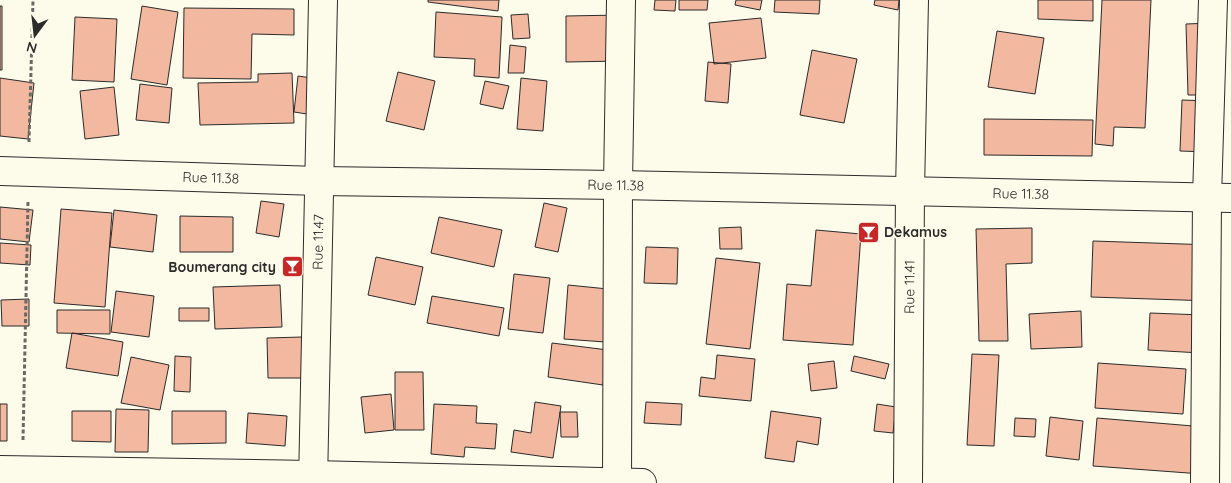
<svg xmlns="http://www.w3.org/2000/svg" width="1231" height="483" viewBox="0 0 1231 483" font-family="Quicksand,sans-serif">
<rect width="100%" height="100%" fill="#fdfbea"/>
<!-- building -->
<path fill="#f2b8a0" stroke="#2b2b2b" d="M 428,0 L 499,0 L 498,11 L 428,2 Z
M 655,0 L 676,0 L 675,11 L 654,10 Z
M 679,0 L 708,0 L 707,10 L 679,10 Z
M 736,0 L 762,0 L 760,10 L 735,5 Z
M 775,0 L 820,0 L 819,14 L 774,12 Z
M 875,0 L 899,0 L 898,10 L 874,5 Z
M 1038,0 L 1093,0 L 1093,21 L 1038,19 Z
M 1102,0 L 1151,0 L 1145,128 L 1114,127 L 1113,146 L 1095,144 Z
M 0,6 L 2,6 L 2,70 L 0,70 Z
M 142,6 L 178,12 L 167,85 L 131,79 Z
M 184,8 L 294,9 L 294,35 L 252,34 L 251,79 L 183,78 Z
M 436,12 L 502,17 L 499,78 L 474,76 L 475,59 L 434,57 Z
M 528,14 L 530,38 L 513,39 L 511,15 Z
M 621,15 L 621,61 L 566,62 L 566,16 Z
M 75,17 L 117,19 L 114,82 L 72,80 Z
M 761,18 L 766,58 L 714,64 L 709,23 Z
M 1212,23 L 1214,95 L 1188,95 L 1186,24 Z
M 997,31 L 1044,38 L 1035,94 L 988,87 Z
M 510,45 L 526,47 L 524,73 L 508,73 Z
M 812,50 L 857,59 L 844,123 L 800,115 Z
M 708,62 L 731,64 L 728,103 L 705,101 Z
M 398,72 L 435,81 L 424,130 L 386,121 Z
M 292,73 L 294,123 L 200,125 L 198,83 L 258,82 L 258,74 Z
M 298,76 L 312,78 L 307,114 L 294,112 Z
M 0,78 L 34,83 L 28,139 L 0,136 Z
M 521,78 L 547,81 L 543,131 L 517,129 Z
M 485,81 L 509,86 L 503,109 L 480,104 Z
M 140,84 L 172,88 L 169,123 L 136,120 Z
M 114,87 L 119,135 L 85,139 L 80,91 Z
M 1182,100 L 1210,101 L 1208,152 L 1180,151 Z
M 984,119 L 1093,120 L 1092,156 L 984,155 Z
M 261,201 L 284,204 L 279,237 L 256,233 Z
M 544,203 L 567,208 L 558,252 L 535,247 Z
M 0,207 L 33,210 L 29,242 L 0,239 Z
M 61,209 L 112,213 L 105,307 L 54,303 Z
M 114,210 L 157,215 L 153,252 L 110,247 Z
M 180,216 L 233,217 L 233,252 L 180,252 Z
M 439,217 L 502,230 L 494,267 L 431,253 Z
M 741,227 L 742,249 L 720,249 L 719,228 Z
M 1032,228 L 1032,263 L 1006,264 L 1008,341 L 979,341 L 976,229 Z
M 816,230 L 861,234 L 853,345 L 783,340 L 787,284 L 811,286 Z
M 1093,241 L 1213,245 L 1212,301 L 1091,297 Z
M 0,243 L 31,245 L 30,265 L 0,263 Z
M 646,247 L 678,248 L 677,284 L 644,283 Z
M 376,257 L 423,267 L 415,305 L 368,295 Z
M 716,258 L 760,263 L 750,349 L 706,344 Z
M 514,274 L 550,278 L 543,333 L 508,329 Z
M 280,285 L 282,327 L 215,329 L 213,287 Z
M 568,285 L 608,289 L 605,342 L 564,339 Z
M 116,291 L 154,296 L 149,337 L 111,332 Z
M 432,296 L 504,308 L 499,336 L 427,323 Z
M 29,299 L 29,326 L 2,326 L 1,300 Z
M 179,308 L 209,308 L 209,321 L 179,321 Z
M 57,310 L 110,310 L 110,334 L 57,333 Z
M 1081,311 L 1082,347 L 1031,349 L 1029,314 Z
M 1150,313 L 1203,315 L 1201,353 L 1148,350 Z
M 72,333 L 123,342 L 118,376 L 66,368 Z
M 302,337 L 303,378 L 268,378 L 267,338 Z
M 552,343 L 608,350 L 603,385 L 548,377 Z
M 972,354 L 999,355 L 994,446 L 967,445 Z
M 717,355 L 755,359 L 751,401 L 699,396 L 701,377 L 715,379 Z
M 175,356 L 191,357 L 190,392 L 174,391 Z
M 854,356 L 889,364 L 885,379 L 851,371 Z
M 131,357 L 169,365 L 160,410 L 121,403 Z
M 834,361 L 837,388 L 811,391 L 808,364 Z
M 1098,363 L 1186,369 L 1183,414 L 1095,408 Z
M 395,372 L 423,372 L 424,430 L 395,430 Z
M 391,394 L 394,430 L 365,433 L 361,397 Z
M 535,402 L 561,406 L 553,458 L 511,452 L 514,430 L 531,433 Z
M 646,402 L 682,404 L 681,425 L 644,423 Z
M 0,404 L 7,404 L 7,441 L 0,441 Z
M 434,404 L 477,406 L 476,423 L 497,424 L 495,449 L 465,447 L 464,457 L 431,454 Z
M 877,404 L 896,407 L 893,433 L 874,431 Z
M 116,409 L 149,410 L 148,452 L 115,452 Z
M 72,411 L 111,411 L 111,442 L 72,441 Z
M 172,411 L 226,411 L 226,443 L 172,444 Z
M 771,411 L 821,418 L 818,445 L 797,441 L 794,462 L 765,458 Z
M 560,412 L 577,412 L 578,437 L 561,437 Z
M 248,413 L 287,416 L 285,446 L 246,443 Z
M 1050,417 L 1083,421 L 1079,460 L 1046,456 Z
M 1015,418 L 1036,419 L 1035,437 L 1014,436 Z
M 1097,418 L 1205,427 L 1202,474 L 1093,466 Z"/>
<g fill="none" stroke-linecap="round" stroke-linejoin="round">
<defs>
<g id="street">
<path id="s1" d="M 0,171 L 319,181 L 618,185 L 1231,198"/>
<path d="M 0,470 L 313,475 L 642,483"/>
<path id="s2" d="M 313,483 L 323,0"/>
<path d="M 617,483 L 618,185 L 621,0"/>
<path id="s3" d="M 908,483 L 910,191 L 914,0"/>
<path d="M 1205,483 L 1207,198 L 1213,0"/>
</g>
</defs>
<!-- street casing -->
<use href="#street" stroke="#2b2b2b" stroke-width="30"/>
<!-- path -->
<path stroke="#6a6964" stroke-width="3" stroke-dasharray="4 2.5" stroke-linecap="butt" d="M 29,142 L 33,0
M 23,440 L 28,201"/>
<!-- street -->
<use href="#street" stroke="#fdfbea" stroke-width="28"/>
</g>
<!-- icons -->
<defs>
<symbol id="bar-square" viewBox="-11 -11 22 22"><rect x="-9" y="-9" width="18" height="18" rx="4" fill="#c62828" stroke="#fdfbea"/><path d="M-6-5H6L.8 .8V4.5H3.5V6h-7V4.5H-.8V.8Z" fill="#fff"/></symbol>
</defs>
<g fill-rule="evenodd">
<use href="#bar-square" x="856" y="220" width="25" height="25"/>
<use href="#bar-square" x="280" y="254" width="25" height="25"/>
</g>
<g text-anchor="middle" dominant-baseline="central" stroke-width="4" stroke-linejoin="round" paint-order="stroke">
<!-- street labels -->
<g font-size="14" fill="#2b2b2b" stroke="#fdfbea">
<text stroke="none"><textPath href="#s1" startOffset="211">Rue 11.38</textPath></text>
<text stroke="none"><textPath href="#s1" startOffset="616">Rue 11.38</textPath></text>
<text stroke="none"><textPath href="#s1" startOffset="1021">Rue 11.38</textPath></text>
<text stroke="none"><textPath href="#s2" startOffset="241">Rue 11.47</textPath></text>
<text stroke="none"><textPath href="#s3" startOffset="196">Rue 11.41</textPath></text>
</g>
<!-- poi labels -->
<g font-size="14" font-weight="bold" fill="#2b2b2b" stroke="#fdfbea" text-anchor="start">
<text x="884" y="232">Dekamus</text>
<text x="276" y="267" text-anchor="end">Boumerang city</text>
</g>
</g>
<!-- north arrow -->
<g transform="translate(35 35) rotate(195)" stroke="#fdfbea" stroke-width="4" paint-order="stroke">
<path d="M0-4L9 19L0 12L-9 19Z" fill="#2b2b2b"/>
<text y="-8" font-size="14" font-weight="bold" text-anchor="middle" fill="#2b2b2b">N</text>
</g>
</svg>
